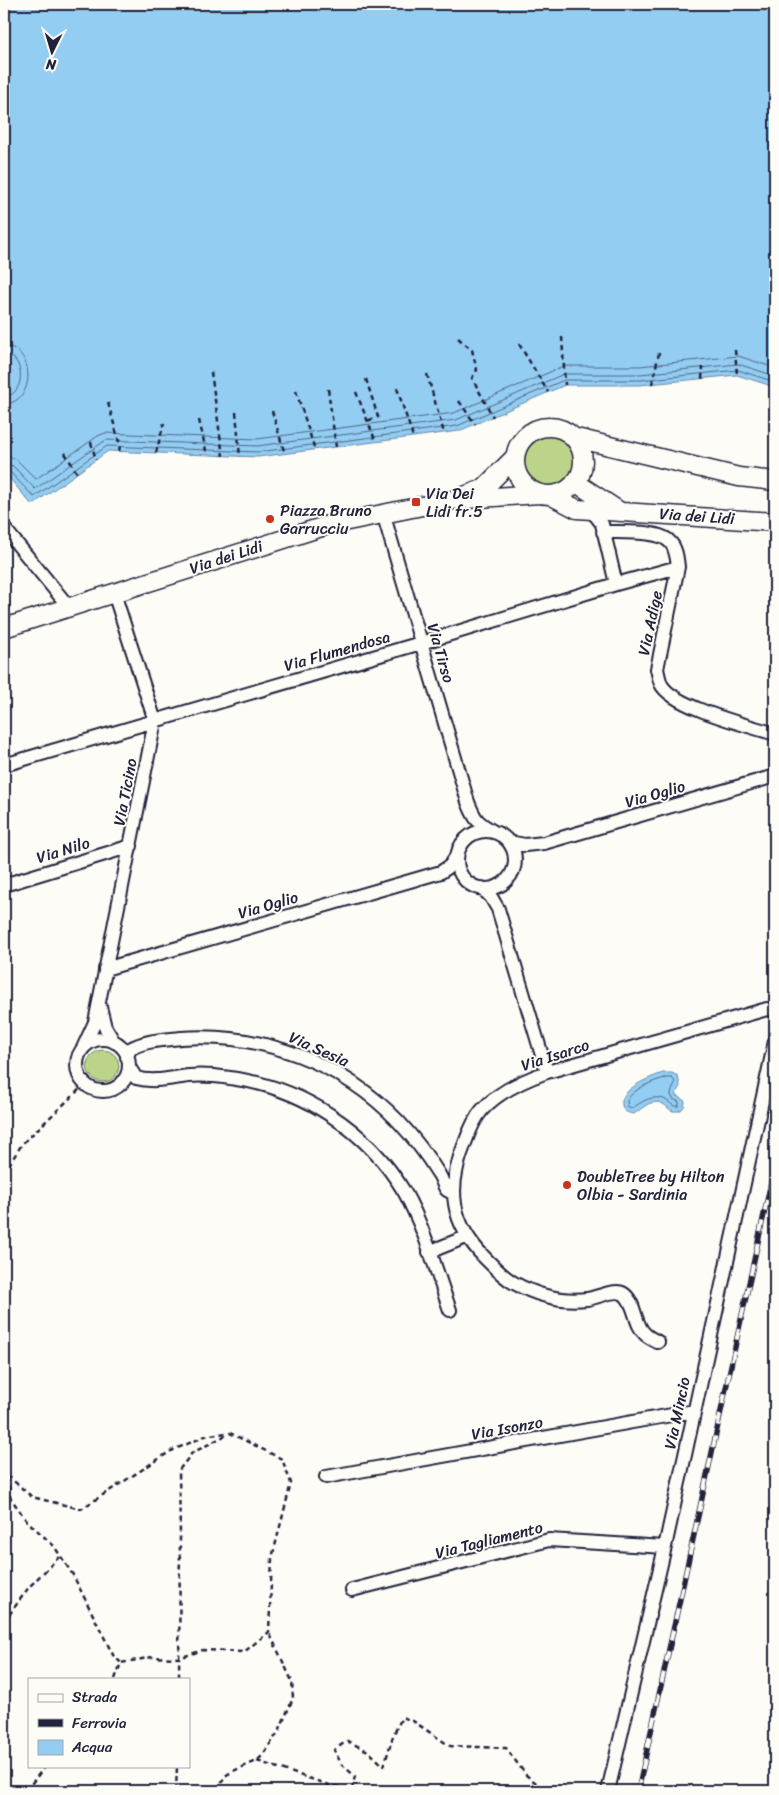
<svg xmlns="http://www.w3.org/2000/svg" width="779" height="1795" viewBox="0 0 779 1795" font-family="Sriracha,sans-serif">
<rect width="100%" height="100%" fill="#fdfcf7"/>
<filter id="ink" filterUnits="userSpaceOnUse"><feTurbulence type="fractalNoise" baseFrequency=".02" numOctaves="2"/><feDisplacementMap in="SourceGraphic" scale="10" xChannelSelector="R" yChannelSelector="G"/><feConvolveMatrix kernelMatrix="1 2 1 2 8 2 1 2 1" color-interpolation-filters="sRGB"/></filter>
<g filter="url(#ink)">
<!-- green -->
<path fill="#bcd48a" stroke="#6f7b62" d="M521 461a27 27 0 1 1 54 0a27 27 0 1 1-54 0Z
M87 1066a16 16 0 1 1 32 0a16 16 0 1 1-32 0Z"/>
<!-- water -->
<path fill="#93cdf2" stroke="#6689a9" d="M 4,4 L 775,4 L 775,387 L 737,375 L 640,385 L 565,385 L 459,431 L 258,457 L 108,451 L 32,505 L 4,472 L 4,388 L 10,380 L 4,355 Z
M 663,1073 L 672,1073 L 678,1076 L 680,1086 L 675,1095 L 685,1101 C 685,1109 680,1112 673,1111 C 669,1110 667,1106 663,1104 C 651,1098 643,1108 634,1114 C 628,1113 623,1112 622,1105 C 619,1089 651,1077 663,1073 Z"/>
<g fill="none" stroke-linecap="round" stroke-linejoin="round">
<!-- shore -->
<path stroke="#4f6684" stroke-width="1" d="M 4,346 C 35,347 37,403 4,404
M 4,354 C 25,355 27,395 4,397
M 4,456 L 16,459 L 36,479 L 98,436 L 105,433 L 257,439 L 454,413 L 564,366 L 640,366 L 738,356 L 775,368
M 4,463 L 13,466 L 35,489 L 106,440 L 257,446 L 456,420 L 564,374 L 640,374 L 738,364 L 775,376
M 4,470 L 9,471 L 34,497 L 107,446 L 258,452 L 457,426 L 564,380 L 640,380 L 738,370 L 775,382
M 665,1078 L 672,1078 C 679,1084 671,1088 671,1095 L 673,1099 L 679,1102 L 679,1106 L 674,1106 C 671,1104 668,1101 664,1099 C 652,1095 642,1101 633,1108 L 628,1107 L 627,1101 C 632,1089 653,1081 665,1078 Z"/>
<defs>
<path id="street" d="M 588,509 L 596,516 L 602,524 L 616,584
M 383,513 L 468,802 C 475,820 477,822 494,832
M 4,528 L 64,601 L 64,608
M 603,532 C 619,532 658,530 669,541 C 676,547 677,558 678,567 L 657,669 C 658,673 659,679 661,684 C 672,707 750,726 775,734
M 4,765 L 421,643 L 616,584 L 678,567
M457 860a29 29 0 1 1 58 0a29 29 0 1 1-58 0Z
M 509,842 L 525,845 L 544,843 L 775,776
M 4,885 L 131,846
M 482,888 L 491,897 L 498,909 L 547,1072
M 105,969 L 441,872 L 450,866 L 457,855
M 100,1007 L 105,1027 L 114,1042
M77 1065a26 26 0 1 1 52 0a26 26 0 1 1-52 0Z
M 83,1048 L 95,1022 L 155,721 L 114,593
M 127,1057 L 130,1049 C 145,1040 164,1040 181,1038 C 262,1032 343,1063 399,1122 C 413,1137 427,1155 438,1173 C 442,1178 443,1186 447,1190 C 448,1191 453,1193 454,1193
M 129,1067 L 136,1078 C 155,1083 170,1078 189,1076 C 202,1075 216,1076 230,1078 C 302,1087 368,1130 405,1193 C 425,1229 436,1271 450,1310
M 429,1252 L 466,1237
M 658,1342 C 654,1340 648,1337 645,1334 C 634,1324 636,1303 624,1294 C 615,1288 597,1298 587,1299 C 562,1302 536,1295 514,1283 C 503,1277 494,1267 485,1258 C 451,1223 446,1189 465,1143 C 469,1132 474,1119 482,1110 C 499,1091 524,1080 547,1072 L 767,1009 L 775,1010
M 326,1477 L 694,1411
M 352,1590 L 549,1540 L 665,1547
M 608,1791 L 665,1547 L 775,1041"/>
<path id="secondary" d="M515 461a34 34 0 1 1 68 0a34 34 0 1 1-68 0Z
M 572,437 L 739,477 L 775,481
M 575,482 L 619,511
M 550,495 L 577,509 L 775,522
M 464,496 L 483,489 L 515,457
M 4,628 L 328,525 L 452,500 L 539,494"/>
</defs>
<!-- street casing -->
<use href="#street" stroke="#22223b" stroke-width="16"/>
<!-- secondary casing -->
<use href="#secondary" stroke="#22223b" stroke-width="21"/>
<!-- path -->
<path stroke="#22223b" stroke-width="2.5" stroke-dasharray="5 4" stroke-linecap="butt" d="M 562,337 L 565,385
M 458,338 L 472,350 L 477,370 L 472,378 L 493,417
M 519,344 L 548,392
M 735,350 L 737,375
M 211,372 L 223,456
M 427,374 L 444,433
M 366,379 L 378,417 L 367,421
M 702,379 L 703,367
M 652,384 L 659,353
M 772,386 L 775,372
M 397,388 L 413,437
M 328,389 L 336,447
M 296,391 L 315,450
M 356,392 L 376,442
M 459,401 L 475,424
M 108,403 L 120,445 L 119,452
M 272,411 L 285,454
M 236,412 L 240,457
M 199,420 L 207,455
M 91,442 L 96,460
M 65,453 L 77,473
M 156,453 L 164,423
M 4,1173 L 22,1144 L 85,1084
M 4,1467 L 8,1476 L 32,1497 L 81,1509 L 171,1451 L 208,1435 L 228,1433
M 8,1477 L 10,1497 L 26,1520 L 54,1546 L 73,1575 L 113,1655 L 121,1663
M 4,1622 L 29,1587 L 60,1556
M 115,1679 L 121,1663 L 152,1657 L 179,1658 L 203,1650 L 244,1652 L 269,1632 L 272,1558 L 291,1483 L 282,1459 L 230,1433 L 192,1453 L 179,1470 L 180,1537 L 179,1679
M 257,1761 L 329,1785 L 352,1789 L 355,1776 L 342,1765 L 334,1750 L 347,1741 L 368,1751 L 384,1766 L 393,1736 L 402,1717 L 413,1721 L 450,1746 L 506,1748 L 526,1775 L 540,1786 L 563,1787 L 579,1791
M 26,1791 L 45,1766
M 176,1791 L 177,1766
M 217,1791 L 225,1776 L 233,1771 L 257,1761 L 262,1756 L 279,1731 L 293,1698 L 292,1681 L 269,1632"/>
<!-- street -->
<use href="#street" stroke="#fdfcf7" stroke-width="12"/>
<!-- secondary -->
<use href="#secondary" stroke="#fdfcf7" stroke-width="18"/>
<defs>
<path id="rail" d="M 638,1791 L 775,1164"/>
</defs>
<!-- rail casing -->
<use href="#rail" stroke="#22223b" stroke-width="5.5"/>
<!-- rail -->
<use href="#rail" stroke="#fdfcf7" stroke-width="4" stroke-dasharray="11" stroke-linecap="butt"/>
</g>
</g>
<!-- markers -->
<g fill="#c8321e" stroke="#fdfcf7" stroke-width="2">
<rect x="411" y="497" width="10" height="10" rx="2.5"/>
<circle cx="270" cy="519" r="5"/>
<circle cx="567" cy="1185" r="5"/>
</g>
<g text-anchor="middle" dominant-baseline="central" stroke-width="4" stroke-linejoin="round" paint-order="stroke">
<!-- poi labels -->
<g font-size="16" fill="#22223b" stroke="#fdfcf7" text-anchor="start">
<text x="426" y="493">Via Dei<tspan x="426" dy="18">Lidi fr.5</tspan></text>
<text x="280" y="510">Piazza Bruno<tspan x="280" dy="18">Garrucciu</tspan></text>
<text x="577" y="1176">DoubleTree by Hilton<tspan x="577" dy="18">Olbia - Sardinia</tspan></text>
</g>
<!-- street labels -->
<g font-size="16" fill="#22223b" stroke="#fdfcf7">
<text transform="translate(697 516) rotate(4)">Via dei Lidi</text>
<text transform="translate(226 557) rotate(-18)">Via dei Lidi</text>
<text transform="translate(650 623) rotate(-78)">Via Adige</text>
<text transform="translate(337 651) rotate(-16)">Via Flumendosa</text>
<text transform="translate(441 653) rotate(74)">Via Tirso</text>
<text transform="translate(125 792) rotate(-79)">Via Ticino</text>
<text transform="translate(655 794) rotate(-16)">Via Oglio</text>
<text transform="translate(63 850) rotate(-17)">Via Nilo</text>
<text transform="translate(268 905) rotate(-16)">Via Oglio</text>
<text transform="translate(319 1049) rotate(24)">Via Sesia</text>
<text transform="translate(555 1055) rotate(-18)">Via Isarco</text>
<text transform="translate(677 1413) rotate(-78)">Via Mincio</text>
<text transform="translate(507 1428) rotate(-10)">Via Isonzo</text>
<text transform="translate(489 1540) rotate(-14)">Via Tagliamento</text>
</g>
</g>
<!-- margin -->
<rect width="779" height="1795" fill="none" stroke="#fdfcf7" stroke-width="20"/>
<rect x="10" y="10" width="759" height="1775" fill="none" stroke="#22223b" stroke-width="2" filter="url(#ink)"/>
<!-- legend -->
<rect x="28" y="1678" width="162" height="90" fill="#fdfcf7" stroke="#a5a5ac"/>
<rect x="38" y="1694" width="25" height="8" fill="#fdfcf7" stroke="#a5a5ac"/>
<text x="72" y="1702" font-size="15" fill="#22223b">Strada</text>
<rect x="38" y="1719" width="25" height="8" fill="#22223b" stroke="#a5a5ac"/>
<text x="72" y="1728" font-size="15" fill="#22223b">Ferrovia</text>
<rect x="38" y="1740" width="25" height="15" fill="#93cdf2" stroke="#a5a5ac"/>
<text x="72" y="1752" font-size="15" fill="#22223b">Acqua</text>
<!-- north arrow -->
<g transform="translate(52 52) rotate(185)" stroke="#fdfcf7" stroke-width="4" paint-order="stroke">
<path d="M0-4L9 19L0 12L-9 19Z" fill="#22223b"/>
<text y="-8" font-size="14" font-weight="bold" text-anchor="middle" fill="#22223b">N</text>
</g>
</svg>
